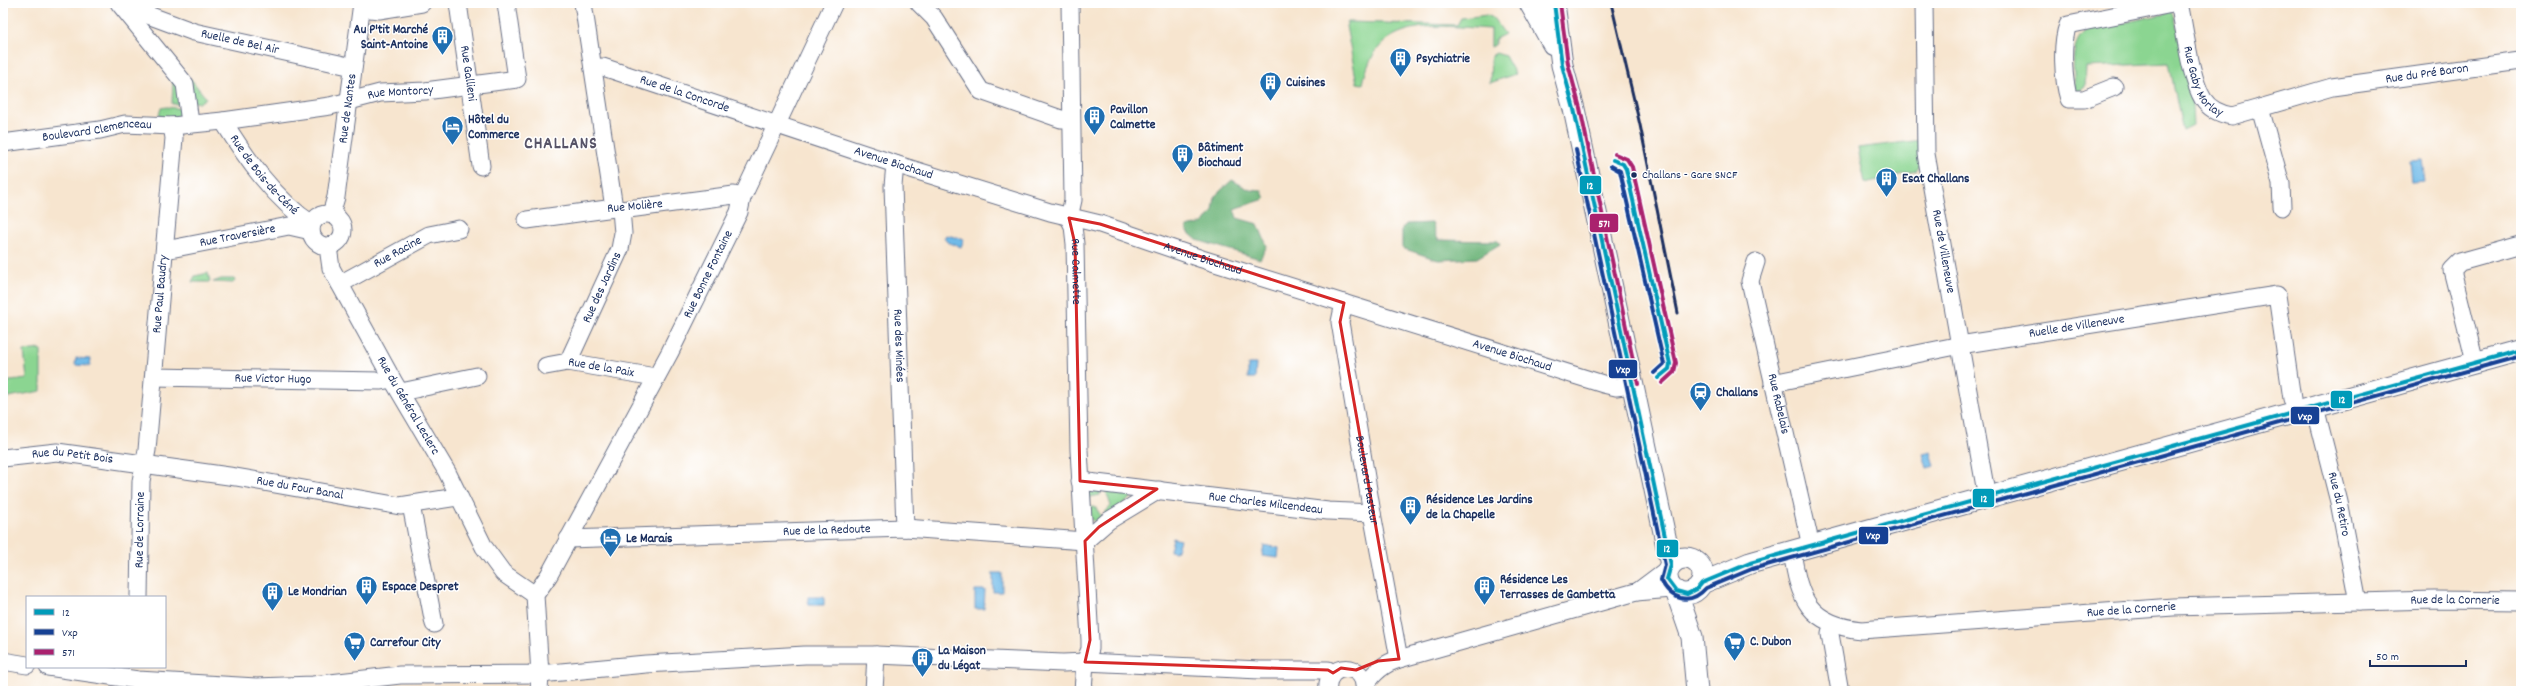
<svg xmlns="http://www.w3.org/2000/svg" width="2524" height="694" viewBox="0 0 2524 694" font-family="Dekko,sans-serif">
<rect width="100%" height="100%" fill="#fff"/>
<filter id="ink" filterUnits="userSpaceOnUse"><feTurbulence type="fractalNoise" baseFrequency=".025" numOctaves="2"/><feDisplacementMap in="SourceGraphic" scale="8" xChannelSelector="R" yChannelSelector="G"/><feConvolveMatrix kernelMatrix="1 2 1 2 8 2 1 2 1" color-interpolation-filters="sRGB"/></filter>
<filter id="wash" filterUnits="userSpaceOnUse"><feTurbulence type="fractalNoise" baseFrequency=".012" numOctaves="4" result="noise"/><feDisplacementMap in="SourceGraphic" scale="16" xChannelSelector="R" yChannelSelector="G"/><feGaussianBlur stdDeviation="0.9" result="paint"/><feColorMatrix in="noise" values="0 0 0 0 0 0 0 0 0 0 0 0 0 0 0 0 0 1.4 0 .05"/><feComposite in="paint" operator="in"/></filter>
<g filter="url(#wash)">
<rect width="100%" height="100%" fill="#f7e5cf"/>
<!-- green -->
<path fill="#8bd591" stroke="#538278" d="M 2170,11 L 2174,16 L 2191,86 L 2193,126 L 2183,131 L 2169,63 L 2086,67 L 2085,87 L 2080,91 L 2075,90 C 2074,68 2068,40 2090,28 L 2095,29 L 2164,14 Z
M 1487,15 L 1493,18 L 1505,34 L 1495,39 L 1495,45 L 1491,47 L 1491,29 C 1436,26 1376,14 1363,84 L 1357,83 L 1346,26 L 1348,22 L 1457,25 L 1461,18 Z
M 1496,53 L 1505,56 L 1515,74 L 1490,83 L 1491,56 Z
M 190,78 L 206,98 L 199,103 L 194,102 Z
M 173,79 L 179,87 L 182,104 L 172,104 Z
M 167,107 L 183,109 L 177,117 L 163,118 L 159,115 L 161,108 Z
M 1922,140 L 1924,161 L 1916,171 L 1865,183 L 1858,148 Z
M 208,273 L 210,282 L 192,282 L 195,276 Z
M 221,279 L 234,279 L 235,281 L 233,283 L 213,282 Z
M 41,349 L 41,391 L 3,398 L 3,382 L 27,379 L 24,351 Z
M 1097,485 L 1101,486 L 1100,495 L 1090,497 L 1089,506 L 1096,508 L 1103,519 L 1098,522 L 1089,519 C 1085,508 1082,488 1097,485 Z
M 1128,490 L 1133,496 L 1108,517 L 1105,512 L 1111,506 L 1106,491 Z"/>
<!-- forest -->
<path fill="#70b67b" stroke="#46726c" d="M 1232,180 L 1250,190 L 1262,191 L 1265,199 L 1234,209 L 1237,218 L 1258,224 L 1267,246 L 1260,259 L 1197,240 L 1187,231 L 1187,227 L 1204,223 L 1213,211 L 1215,196 Z
M 1432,223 L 1438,240 L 1498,241 L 1500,244 L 1477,258 L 1438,260 L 1402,248 L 1402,229 L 1406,224 Z"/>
<!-- water -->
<path fill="#6fbae8" stroke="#4574a3" d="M 2422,160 L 2425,181 L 2412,182 L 2410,161 Z
M 946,235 L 964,239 L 961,247 L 947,242 L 944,238 Z
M 76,358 L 91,359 L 90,366 L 75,365 Z
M 1248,364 L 1256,364 L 1255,378 L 1248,378 Z
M 1931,452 L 1935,466 L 1927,468 L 1923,454 Z
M 1173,538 L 1180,540 L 1176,552 L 1170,551 Z
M 1264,545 L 1279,548 L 1278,558 L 1262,556 Z
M 993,573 L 1002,573 L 1002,592 L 993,592 Z
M 975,590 L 985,590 L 984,609 L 975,609 Z
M 808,597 L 824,597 L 824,605 L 808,605 Z"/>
</g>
<g filter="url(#ink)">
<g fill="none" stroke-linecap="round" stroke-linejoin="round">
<defs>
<g id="minor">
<path d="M 119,3 L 185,84 L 190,123"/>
<path id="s1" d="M 458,3 L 481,166"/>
<path d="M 583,3 L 614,208"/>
<path d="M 919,3 L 934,18 L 981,91 L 1061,119 L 1071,119"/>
<path id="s2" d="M 1070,3 L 1073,200 L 1069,218 L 1073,226 L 1075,244 L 1079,450 L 1090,640 L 1090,649 L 1085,662 L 1083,691"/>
<path id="s3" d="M 1924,3 L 1926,154 L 1987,498"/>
<path id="s4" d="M 2179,3 C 2185,29 2190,78 2203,99 C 2210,110 2220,114 2232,116 L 2332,87 L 2521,61"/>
<path d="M 362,8 L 379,10 L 422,3"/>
<path id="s5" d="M 131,17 L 140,12 L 194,32 L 353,67"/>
<path id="s6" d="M 593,68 L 603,67 L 895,164 L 1050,212 L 1100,224 L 1202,259 L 1603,384 L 1616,387 L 1632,385"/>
<path d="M 2114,87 L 2084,99 L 2069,99 C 2063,80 2061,43 2068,25 L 2177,3"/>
<path d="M 2260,108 L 2281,184 L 2282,207"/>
<path id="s7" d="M 223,121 C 246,158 275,200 312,224"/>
<path id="s8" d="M 3,143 L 100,130 L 125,124 L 172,126 L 223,121 L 330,106 L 380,93 L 425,91 L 517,79 L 506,3"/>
<path id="s9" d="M 895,164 L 893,186 L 905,528"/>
<circle cx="327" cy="230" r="16"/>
<path id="s10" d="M 331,214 L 336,197 L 362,3"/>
<path d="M 527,220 L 614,208 L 621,210 L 734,195 L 742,198"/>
<path id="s11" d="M 328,247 L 331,268 L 392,379 L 447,472 L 484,547 L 503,573 L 535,595"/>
<path id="s12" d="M 165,250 L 289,226 L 311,231"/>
<path id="s13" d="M 1756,262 L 1750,281 L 1811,546"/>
<path id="s14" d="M 340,284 L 429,235 L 459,229"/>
<path id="s15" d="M 1344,303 L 1340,322 L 1372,513 L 1399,659"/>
<path id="s16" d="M 568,362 L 620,249 L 623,233 L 621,210"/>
<path d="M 2475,362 L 2452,270 L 2460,262 L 2521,245"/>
<path id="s17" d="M 546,366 L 568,362 L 655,377"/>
<path id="s18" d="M 154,377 L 381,381 L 392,379"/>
<path id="s19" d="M 1773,383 L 1966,344 L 2277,295 L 2292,399"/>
<path d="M 401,392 L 477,376"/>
<path id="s20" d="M 2315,407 L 2339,502 L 2358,602"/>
<path id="s21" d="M 3,458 L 57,452 L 236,477 L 400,506 L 457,497"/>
<path id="s22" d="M 1080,481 L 1328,511 L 1372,513"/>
<path d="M 411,505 L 434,624"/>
<path id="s23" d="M 568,539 L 905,528 L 1085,541"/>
<path d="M 1085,541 L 1108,521 L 1159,490"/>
<path id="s24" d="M 1792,551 C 1799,600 1809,624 1861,630 L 2173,607 L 2434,600 L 2521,601"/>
<path d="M 1637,592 L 1669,568"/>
<path id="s25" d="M 139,597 L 141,481 L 147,450 L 174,138 L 172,126"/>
<path d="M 1832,625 L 1830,634 L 1840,691"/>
<path d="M 3,661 L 27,665"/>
<path d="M 48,667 L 138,680 L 256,687 L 313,685 L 400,675 L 540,674 L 646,664 L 805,655 L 876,655 L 1063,663 L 1085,662 L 1260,670 L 1328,670 L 1333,673"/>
<path d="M 1365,686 C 1373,673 1385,663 1399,659 L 1636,592 L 1672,589"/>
<path id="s26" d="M 539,691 L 540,674 L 535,595 L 549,575 L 670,352 L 739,212 L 742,198 L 834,3"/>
<path d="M 874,691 L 876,655"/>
<path d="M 1328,691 C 1324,661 1368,661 1364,691"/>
</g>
<path id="major" d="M 1530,3 L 1553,44
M 1554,3 L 1562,65 L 1574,109 L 1671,565
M1667 576a18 18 0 1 1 36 0a18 18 0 1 1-36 0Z
M 1702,583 L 1750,563 L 1811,546 L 2521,350
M 1676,591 L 1692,637 L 1697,691"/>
</defs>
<!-- minor casing -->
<use href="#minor" stroke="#686f86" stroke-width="19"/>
<!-- major casing -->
<use href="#major" stroke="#686f86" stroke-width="23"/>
<!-- minor -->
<use href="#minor" stroke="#fff" stroke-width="17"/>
<!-- major -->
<use href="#major" stroke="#fff" stroke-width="21"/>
<!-- rail -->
<path stroke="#1b2f5e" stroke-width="3" d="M 1611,3 L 1640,125 L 1678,313"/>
<defs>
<path id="bus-1" d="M 1554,3 L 1562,65 L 1574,109 L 1671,565 L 1667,579 L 1676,591 L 1687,594 L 1697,589 L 1702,583 L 1750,563 L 1799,549 L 2521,350
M 1613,160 L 1623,164 L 1626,169 L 1670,364 L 1669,369 L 1658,378"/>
<path id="bus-2" d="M 1576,150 L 1665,565 L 1661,580 C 1671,600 1690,606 1706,588 L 1752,569 L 2521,356
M 1611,166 L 1620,171 L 1664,364 L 1654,373"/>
<path id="bus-3" d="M 1560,3 L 1568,64 L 1580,108 L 1638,384
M 1615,154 L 1627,159 L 1632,167 L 1676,363 L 1674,372 L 1662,383"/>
</defs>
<!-- bus-1 casing -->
<use href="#bus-1" stroke="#fff" stroke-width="7"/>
<!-- bus-2 casing -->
<use href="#bus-2" stroke="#fff" stroke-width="7"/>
<!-- bus-3 casing -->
<use href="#bus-3" stroke="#fff" stroke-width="7"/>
<!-- bus-1 -->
<use href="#bus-1" stroke="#009bb9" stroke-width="4"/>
<!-- bus-2 -->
<use href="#bus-2" stroke="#164194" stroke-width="4"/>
<!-- bus-3 -->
<use href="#bus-3" stroke="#aa216e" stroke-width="4"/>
</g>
</g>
<!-- marked area -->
<path fill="none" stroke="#d62828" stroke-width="3" stroke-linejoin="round" d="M 1069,218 L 1100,224 L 1344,303 L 1340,322 L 1399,659 L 1378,661 L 1356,670 L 1341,668 L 1333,673 L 1328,670 L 1085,662 L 1090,640 L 1085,541 L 1099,527 L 1157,489 L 1080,481 L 1075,244 Z"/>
<!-- icons -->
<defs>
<symbol id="building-pin" viewBox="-11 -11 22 30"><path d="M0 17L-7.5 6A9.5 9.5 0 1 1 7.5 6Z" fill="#1f6fb2" stroke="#fff"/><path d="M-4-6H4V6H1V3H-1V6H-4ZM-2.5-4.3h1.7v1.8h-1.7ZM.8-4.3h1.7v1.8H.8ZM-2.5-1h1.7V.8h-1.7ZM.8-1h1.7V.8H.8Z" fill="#fff"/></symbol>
<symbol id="hotel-pin" viewBox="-11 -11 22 30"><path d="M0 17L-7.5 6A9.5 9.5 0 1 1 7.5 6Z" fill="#1f6fb2" stroke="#fff"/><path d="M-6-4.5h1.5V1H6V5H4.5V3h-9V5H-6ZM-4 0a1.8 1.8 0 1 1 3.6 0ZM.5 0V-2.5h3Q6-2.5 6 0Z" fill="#fff"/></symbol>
<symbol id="station-pin" viewBox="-11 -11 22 30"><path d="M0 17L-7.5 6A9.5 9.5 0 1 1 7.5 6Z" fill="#1f6fb2" stroke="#fff"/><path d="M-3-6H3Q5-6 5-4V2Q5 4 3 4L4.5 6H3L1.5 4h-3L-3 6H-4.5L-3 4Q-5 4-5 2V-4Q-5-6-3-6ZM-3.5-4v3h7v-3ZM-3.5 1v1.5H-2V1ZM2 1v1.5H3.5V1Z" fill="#fff"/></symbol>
<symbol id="supermarket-pin" viewBox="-11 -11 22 30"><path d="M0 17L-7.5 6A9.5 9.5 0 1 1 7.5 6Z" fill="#1f6fb2" stroke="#fff"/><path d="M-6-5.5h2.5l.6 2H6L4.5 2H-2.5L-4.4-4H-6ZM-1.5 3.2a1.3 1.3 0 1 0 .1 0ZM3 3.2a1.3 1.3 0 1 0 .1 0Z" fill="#fff"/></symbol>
</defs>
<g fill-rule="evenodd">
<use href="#building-pin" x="430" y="24" width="25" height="34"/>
<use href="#building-pin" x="1388" y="46" width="25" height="34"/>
<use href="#building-pin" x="1258" y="70" width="25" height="34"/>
<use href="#building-pin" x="1082" y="104" width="25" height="34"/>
<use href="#hotel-pin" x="440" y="114" width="25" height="34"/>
<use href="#building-pin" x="1170" y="142" width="25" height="34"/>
<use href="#building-pin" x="1874" y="166" width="25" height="34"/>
<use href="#station-pin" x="1688" y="380" width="25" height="34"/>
<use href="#building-pin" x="1398" y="494" width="25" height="34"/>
<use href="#hotel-pin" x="598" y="526" width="25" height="34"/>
<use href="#building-pin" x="354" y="574" width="25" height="34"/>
<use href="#building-pin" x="1472" y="574" width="25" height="34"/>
<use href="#building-pin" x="260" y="580" width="25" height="34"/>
<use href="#supermarket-pin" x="1722" y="630" width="25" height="34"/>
<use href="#supermarket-pin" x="342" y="630" width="25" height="34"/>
<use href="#building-pin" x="910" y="646" width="25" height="34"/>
</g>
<!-- markers -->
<circle fill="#1b2f5e" stroke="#fff" stroke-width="1.5" cx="1634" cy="175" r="3.5"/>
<g text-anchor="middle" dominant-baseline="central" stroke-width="3" stroke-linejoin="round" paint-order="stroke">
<!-- bus labels -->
<g font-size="12" fill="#1b2f5e" stroke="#fff" text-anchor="start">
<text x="1642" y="175">Challans - Gare SNCF</text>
</g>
<!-- poi labels -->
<g font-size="13" font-weight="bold" fill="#1b2f5e" stroke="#fff" text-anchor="start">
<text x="428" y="30" text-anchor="end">Au P'tit Marché<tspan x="428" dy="15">Saint-Antoine</tspan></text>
<text x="1416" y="59">Psychiatrie</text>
<text x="1286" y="83">Cuisines</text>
<text x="1110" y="110">Pavillon<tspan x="1110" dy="15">Calmette</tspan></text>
<text x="468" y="120">Hôtel du<tspan x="468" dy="15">Commerce</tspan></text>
<text x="1198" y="148">Bâtiment<tspan x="1198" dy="15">Biochaud</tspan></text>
<text x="1902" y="179">Esat Challans</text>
<text x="1716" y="393">Challans</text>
<text x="1426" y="500">Résidence Les Jardins<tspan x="1426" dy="15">de la Chapelle</tspan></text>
<text x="626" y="539">Le Marais</text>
<text x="1500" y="580">Résidence Les<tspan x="1500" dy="15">Terrasses de Gambetta</tspan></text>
<text x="382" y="587">Espace Despret</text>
<text x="288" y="592">Le Mondrian</text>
<text x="1750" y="642">C. Dubon</text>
<text x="370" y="643">Carrefour City</text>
<text x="938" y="651">La Maison<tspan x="938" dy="15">du Légat</tspan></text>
</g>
<!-- street labels -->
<g font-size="13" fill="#1b2f5e" stroke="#fff">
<text stroke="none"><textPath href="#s5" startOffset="115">Ruelle de Bel Air</textPath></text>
<text stroke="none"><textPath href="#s1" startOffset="71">Rue Gallieni</textPath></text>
<text stroke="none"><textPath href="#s4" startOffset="334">Rue du Pré Baron</textPath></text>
<text stroke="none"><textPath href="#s4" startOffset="84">Rue Gaby Morlay</textPath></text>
<text stroke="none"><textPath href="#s8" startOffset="402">Rue Montorcy</textPath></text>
<text stroke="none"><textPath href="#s6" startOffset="96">Rue de la Concorde</textPath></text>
<text stroke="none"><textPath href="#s10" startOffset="107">Rue de Nantes</textPath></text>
<text stroke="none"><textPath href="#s8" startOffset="95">Boulevard Clemenceau</textPath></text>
<text stroke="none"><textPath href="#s6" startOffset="316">Avenue Biochaud</textPath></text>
<text stroke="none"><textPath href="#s7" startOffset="68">Rue de Bois-de-Céné</textPath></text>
<text transform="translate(635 207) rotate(-5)">Rue Molière</text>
<text stroke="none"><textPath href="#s12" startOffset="74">Rue Traversière</textPath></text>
<text stroke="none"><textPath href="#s14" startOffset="66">Rue Racine</textPath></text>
<text stroke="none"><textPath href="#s3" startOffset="250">Rue de Villeneuve</textPath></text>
<text stroke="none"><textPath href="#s6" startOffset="640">Avenue Biochaud</textPath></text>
<text stroke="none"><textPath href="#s2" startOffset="270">Rue Calmette</textPath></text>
<text stroke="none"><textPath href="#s26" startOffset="461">Rue Bonne Fontaine</textPath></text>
<text stroke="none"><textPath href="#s16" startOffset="82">Rue des Jardins</textPath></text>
<text stroke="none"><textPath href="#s25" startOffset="304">Rue Paul Baudry</textPath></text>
<text stroke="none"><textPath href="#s19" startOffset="309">Ruelle de Villeneuve</textPath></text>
<text stroke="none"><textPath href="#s9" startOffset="182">Rue des Minées</textPath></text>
<text stroke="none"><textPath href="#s6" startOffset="964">Avenue Biochaud</textPath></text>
<text stroke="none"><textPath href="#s17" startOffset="56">Rue de la Paix</textPath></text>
<text stroke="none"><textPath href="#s18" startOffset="119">Rue Victor Hugo</textPath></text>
<text stroke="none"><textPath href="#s13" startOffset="146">Rue Rabelais</textPath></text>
<text stroke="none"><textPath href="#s11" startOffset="179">Rue du Général Leclerc</textPath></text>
<text stroke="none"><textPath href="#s21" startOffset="70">Rue du Petit Bois</textPath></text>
<text stroke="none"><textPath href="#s15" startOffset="180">Boulevard Pasteur</textPath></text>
<text stroke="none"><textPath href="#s21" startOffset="300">Rue du Four Banal</textPath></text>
<text stroke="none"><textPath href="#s22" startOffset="187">Rue Charles Milcendeau</textPath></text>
<text stroke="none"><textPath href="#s20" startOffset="100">Rue du Retiro</textPath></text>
<text stroke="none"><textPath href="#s25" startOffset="67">Rue de Lorraine</textPath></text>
<text stroke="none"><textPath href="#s23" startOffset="259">Rue de la Redoute</textPath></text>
<text stroke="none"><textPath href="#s24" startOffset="712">Rue de la Cornerie</textPath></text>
<text stroke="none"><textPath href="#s24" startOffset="388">Rue de la Cornerie</textPath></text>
</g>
<!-- district labels -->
<g font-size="17" font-weight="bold" letter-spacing="1" fill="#575468" stroke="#fff">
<text x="561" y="145">CHALLANS</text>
</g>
</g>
<g stroke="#fff" stroke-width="1.5">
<rect x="1579" y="175" width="23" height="20" rx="4" fill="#009bb9"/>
<rect x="1589" y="213" width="30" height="20" rx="4" fill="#aa216e"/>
<rect x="1608" y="359" width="30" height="20" rx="4" fill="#164194"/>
<rect x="2330" y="390" width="23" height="19" rx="4" fill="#009bb9"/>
<rect x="2290" y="406" width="30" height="19" rx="4" fill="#164194"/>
<rect x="1972" y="488" width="23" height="20" rx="4" fill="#009bb9"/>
<rect x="1858" y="526" width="31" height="19" rx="4" fill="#164194"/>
<rect x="1656" y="539" width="23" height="19" rx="4" fill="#009bb9"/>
</g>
<g font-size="11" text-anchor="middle" font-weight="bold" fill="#fff">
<text x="1590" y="189">12</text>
<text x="1604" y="227">571</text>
<text x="1623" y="373">Vxp</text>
<text x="2342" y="403">12</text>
<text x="2305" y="420">Vxp</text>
<text x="1984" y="502">12</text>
<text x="1873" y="539">Vxp</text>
<text x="1667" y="552">12</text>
</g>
<!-- margin -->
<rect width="2524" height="694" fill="none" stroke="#fff" stroke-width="16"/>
<!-- legend -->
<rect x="26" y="596" width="140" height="72" fill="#ffffff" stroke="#a4acbf"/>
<rect x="34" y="609" width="20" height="6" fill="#009bb9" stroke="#a4acbf"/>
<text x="62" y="616" font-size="12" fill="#1b2f5e">12</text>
<rect x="34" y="629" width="20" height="6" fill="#164194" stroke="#a4acbf"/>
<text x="62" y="636" font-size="12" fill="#1b2f5e">Vxp</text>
<rect x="34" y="649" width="20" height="6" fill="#aa216e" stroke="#a4acbf"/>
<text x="62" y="656" font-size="12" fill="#1b2f5e">571</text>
<!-- scale -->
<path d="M2370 660v6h96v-6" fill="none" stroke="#1b2f5e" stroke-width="2"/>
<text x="2376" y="660" font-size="12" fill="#1b2f5e" stroke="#ffffff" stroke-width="3" paint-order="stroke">50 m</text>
</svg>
